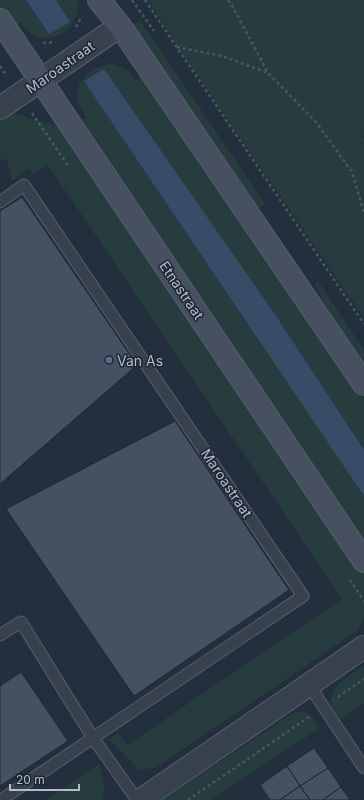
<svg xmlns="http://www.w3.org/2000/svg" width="364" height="800" viewBox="0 0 364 800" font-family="Inter,sans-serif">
<rect width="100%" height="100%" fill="#242f3e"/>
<!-- green -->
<path fill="#263c3f" d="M 0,0 L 26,0 L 49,34 L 70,21 L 56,0 L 78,0 C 79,24 60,45 35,36 C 29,33 25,28 20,23 L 14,28 L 0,7 Z
M 150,0 L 364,0 L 364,135 L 362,136 L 364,139 L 364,318 L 177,45 L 149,1 Z
M 140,20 L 265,204 L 255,210 L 131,26 Z
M 113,64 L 129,71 L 136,80 L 144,76 L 364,400 L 364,543 L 77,122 L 87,117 C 82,111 78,105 77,97 C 75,87 85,74 94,69 C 100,66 107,65 113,64 Z
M 13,113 L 62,127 L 364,571 L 364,618 L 357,631 L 155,768 L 139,770 L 109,739 L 118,733 L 127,745 L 342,599 L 48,165 L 33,174 L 29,168 L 12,181 L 7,158 L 0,162 L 0,121 Z
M 318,281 L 364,350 L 364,371 L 347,346 L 315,285 Z
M 364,666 L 364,703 L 341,720 C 338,716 335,713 333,709 C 324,687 350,676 364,666 Z
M 303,711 C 311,714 315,721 320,728 L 211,800 L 163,800 L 295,712 Z
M 99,764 L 105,785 L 102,800 L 46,800 Z"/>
<!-- water -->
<path fill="#394c67" d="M 26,0 L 56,0 L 70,22 L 49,34 Z
M 104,69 L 274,313 L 364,450 L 364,496 L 84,81 Z"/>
<!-- building -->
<path fill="#455162" stroke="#1f2835" d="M 22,197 L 137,365 L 0,484 L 0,211 Z
M 175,421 L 289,590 L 134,696 L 6,509 Z
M 21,672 L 68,741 L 0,786 L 0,686 Z
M 314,748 L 328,768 L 300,786 L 287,766 Z
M 287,766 L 300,786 L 280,800 L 270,800 L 260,785 Z
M 328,768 L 341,787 L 323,800 L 310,800 L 300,786 Z
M 300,786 L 310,800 L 280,800 Z
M 341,787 L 350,800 L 323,800 Z"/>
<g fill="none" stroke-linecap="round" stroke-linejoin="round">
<defs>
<path id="lane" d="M 0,202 L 24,185 L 303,596 L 1,800
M 0,635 L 21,622 L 93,738 L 137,800
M 309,685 L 364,768"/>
<path id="street" d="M 0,108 L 120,26
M 141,800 L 364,647"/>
<path id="secondary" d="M 99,0 L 120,26 L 364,384
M 0,20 L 364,561"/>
</defs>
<!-- lane casing -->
<use href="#lane" stroke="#565f6c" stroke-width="13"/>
<!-- street casing -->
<use href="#street" stroke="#565f6c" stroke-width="24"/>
<!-- secondary casing -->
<use href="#secondary" stroke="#565f6c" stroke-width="24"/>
<!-- path -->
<path stroke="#44595c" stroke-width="2.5" stroke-dasharray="3 3" stroke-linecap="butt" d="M 132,0 L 154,31
M 145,0 L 364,324
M 228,0 L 233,7 L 268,73 L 316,122 L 352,172 L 364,213
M 76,27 L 82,16
M 43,43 L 54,42
M 177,47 L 222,56 L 268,73
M 0,66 L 7,76
M 32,113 L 69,167
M 350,580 L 364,601
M 338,697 L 364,679
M 188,800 L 309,717"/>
<!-- lane -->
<use href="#lane" stroke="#38414e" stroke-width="11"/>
<!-- street -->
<use href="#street" stroke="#38414e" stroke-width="22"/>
<!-- secondary -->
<use href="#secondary" stroke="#465061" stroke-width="22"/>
</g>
<!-- markers -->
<circle fill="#5c6f8a" stroke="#1d2633" stroke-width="1.5" cx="109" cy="360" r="4"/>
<g text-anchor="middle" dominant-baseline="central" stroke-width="3" stroke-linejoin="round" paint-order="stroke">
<!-- street labels -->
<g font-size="14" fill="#b4bcc9" stroke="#1d2633">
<text transform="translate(60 67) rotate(-35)">Maroastraat</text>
<text transform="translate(182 290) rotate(56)">Etnastraat</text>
<text transform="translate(227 483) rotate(56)">Maroastraat</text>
</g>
<!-- poi labels -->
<g font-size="14" fill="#b4bcc9" stroke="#1d2633" text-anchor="start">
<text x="117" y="360">Van As</text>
</g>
</g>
<!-- scale -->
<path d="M10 784v6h69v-6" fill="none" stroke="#b4bcc9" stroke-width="2"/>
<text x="16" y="784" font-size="12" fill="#b4bcc9" stroke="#1d2633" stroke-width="3" paint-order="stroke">20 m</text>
</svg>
